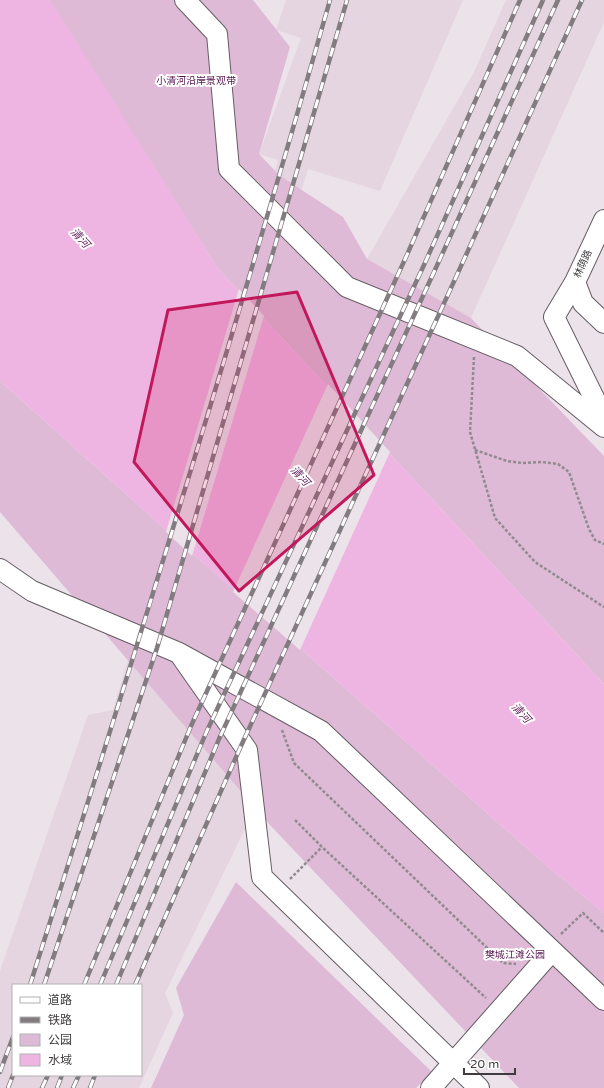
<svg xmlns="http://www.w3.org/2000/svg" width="604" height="1088" viewBox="0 0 604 1088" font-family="'Varela Round','Noto Sans SC',sans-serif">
<rect width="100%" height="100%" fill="#ece2ea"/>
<!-- built -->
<path fill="#e5d5e1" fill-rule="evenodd" d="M 286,0 L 463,0 L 380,191 L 308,169 L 156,677 L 367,259 L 474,72 L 506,0 L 604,0 L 604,22 L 471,318 L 450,321 L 245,769 L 245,829 L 165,993 L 173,1013 L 139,1088 L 0,1088 L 0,971 L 88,715 L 113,710 L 278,160 L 259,154 L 301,38 L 276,30 ZM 13,985 L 141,985 L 141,1075 L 13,1075 Z"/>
<!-- green -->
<path fill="#debad6" d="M 49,0 L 253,0 L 290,47 L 259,154 L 279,175 L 343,217 L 367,259 L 471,318 L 604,456 L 604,684 L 218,269 Z
M 0,381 L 194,555 L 546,865 L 604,913 L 604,1088 L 519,1088 L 270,825 L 0,512 Z
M 236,882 L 432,1072 L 416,1088 L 151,1088 L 184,1015 L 176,988 Z"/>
<!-- water -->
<path fill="#efb5e2" d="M 0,0 L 49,0 L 53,4 L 218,269 L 604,684 L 604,913 L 546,865 L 194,555 L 0,381 Z"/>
<!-- pier -->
<path fill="#ece2ea" d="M 239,289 L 264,316 L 192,556 L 166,532 Z
M 328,384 L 390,452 L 300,650 L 233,592 Z"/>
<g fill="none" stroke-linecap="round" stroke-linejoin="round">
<defs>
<path id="minor" d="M 185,0 L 217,34 L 229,169 L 347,287 L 517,356 L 604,427
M 604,220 L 575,282 L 583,303 L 604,323
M 575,282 L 554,317 L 604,418
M 0,569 L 32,591 L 179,653 L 321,731 L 604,1000
M 181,656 L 247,750 L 262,877 L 479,1088
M 431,1088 L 552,951"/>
</defs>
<!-- minor casing -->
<use href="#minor" stroke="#655d63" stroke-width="22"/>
<!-- path -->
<path stroke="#918a8f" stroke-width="2.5" stroke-dasharray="3 2" stroke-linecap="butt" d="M 474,357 L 470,432 L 495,518 L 535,562 L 604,607
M 475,450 L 507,461 L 522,463 L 542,462 L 558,464 L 569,472 L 589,529 L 595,540 L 604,544
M 282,730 L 294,763 L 503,963 L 516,964
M 295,820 L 322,847 L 486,998
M 290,879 L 322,847
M 561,934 L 583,913 L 604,933"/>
<!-- minor -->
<use href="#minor" stroke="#fff" stroke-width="20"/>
<defs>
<path id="rail" d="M 30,985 C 134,658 236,330 330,0
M 44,985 L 157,648 L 347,0
M 84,985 L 191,726 L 406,257 L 520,0
M 100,985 L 206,733 L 424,265 L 543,0
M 116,985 L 219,739 L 434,272 L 558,0
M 135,985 L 241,746 L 451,288 L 582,0
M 0,1072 L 13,1037
M 8,1088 L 13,1075
M 42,1088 L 48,1075
M 57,1088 L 62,1075
M 73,1088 L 79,1075
M 90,1088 L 95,1075"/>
</defs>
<!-- rail casing -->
<use href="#rail" stroke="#827c81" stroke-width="4.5"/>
<!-- rail -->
<use href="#rail" stroke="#fff" stroke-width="3" stroke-dasharray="9" stroke-linecap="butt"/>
</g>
<!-- marked area -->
<path fill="#c2185b" fill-opacity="0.2" stroke="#c2185b" stroke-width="3" stroke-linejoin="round" d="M 297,292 L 374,475 L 239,591 L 134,462 L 168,310 Z"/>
<g text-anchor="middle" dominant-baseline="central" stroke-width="4" stroke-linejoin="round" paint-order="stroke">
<!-- park labels -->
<g font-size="10" fill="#57164e" stroke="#fff">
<text x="196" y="81">小清河沿岸景观带</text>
<text x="515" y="955">樊城江滩公园</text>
</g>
<!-- street labels -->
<g font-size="10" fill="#3f3b3e" stroke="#fff">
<text transform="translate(583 264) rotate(-65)">林荫路</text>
</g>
<!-- water labels -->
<g font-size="11" font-style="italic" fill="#6a2860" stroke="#fff">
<text transform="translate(80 238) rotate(47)">清河</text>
<text transform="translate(300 476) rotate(47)">清河</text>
<text transform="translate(521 713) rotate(47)">清河</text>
</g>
</g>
<!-- legend -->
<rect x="12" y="984" width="130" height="92" fill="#ffffff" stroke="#b2b1b2"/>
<rect x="20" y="997" width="20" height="6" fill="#ffffff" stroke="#b2b1b2"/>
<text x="48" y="1004" font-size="12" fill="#3f3b3e">道路</text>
<rect x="20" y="1017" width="20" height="6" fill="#827c81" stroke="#b2b1b2"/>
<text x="48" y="1024" font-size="12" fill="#3f3b3e">铁路</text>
<rect x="20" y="1034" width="20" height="12" fill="#debad6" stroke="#b2b1b2"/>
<text x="48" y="1044" font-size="12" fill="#3f3b3e">公园</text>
<rect x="20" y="1054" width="20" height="12" fill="#efb5e2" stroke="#b2b1b2"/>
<text x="48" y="1064" font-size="12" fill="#3f3b3e">水域</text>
<!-- scale -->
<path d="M464 1068v6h51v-6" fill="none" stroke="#3f3b3e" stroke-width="2"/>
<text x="470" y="1068" font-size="12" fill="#3f3b3e" stroke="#ffffff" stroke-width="3" paint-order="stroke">20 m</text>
</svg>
